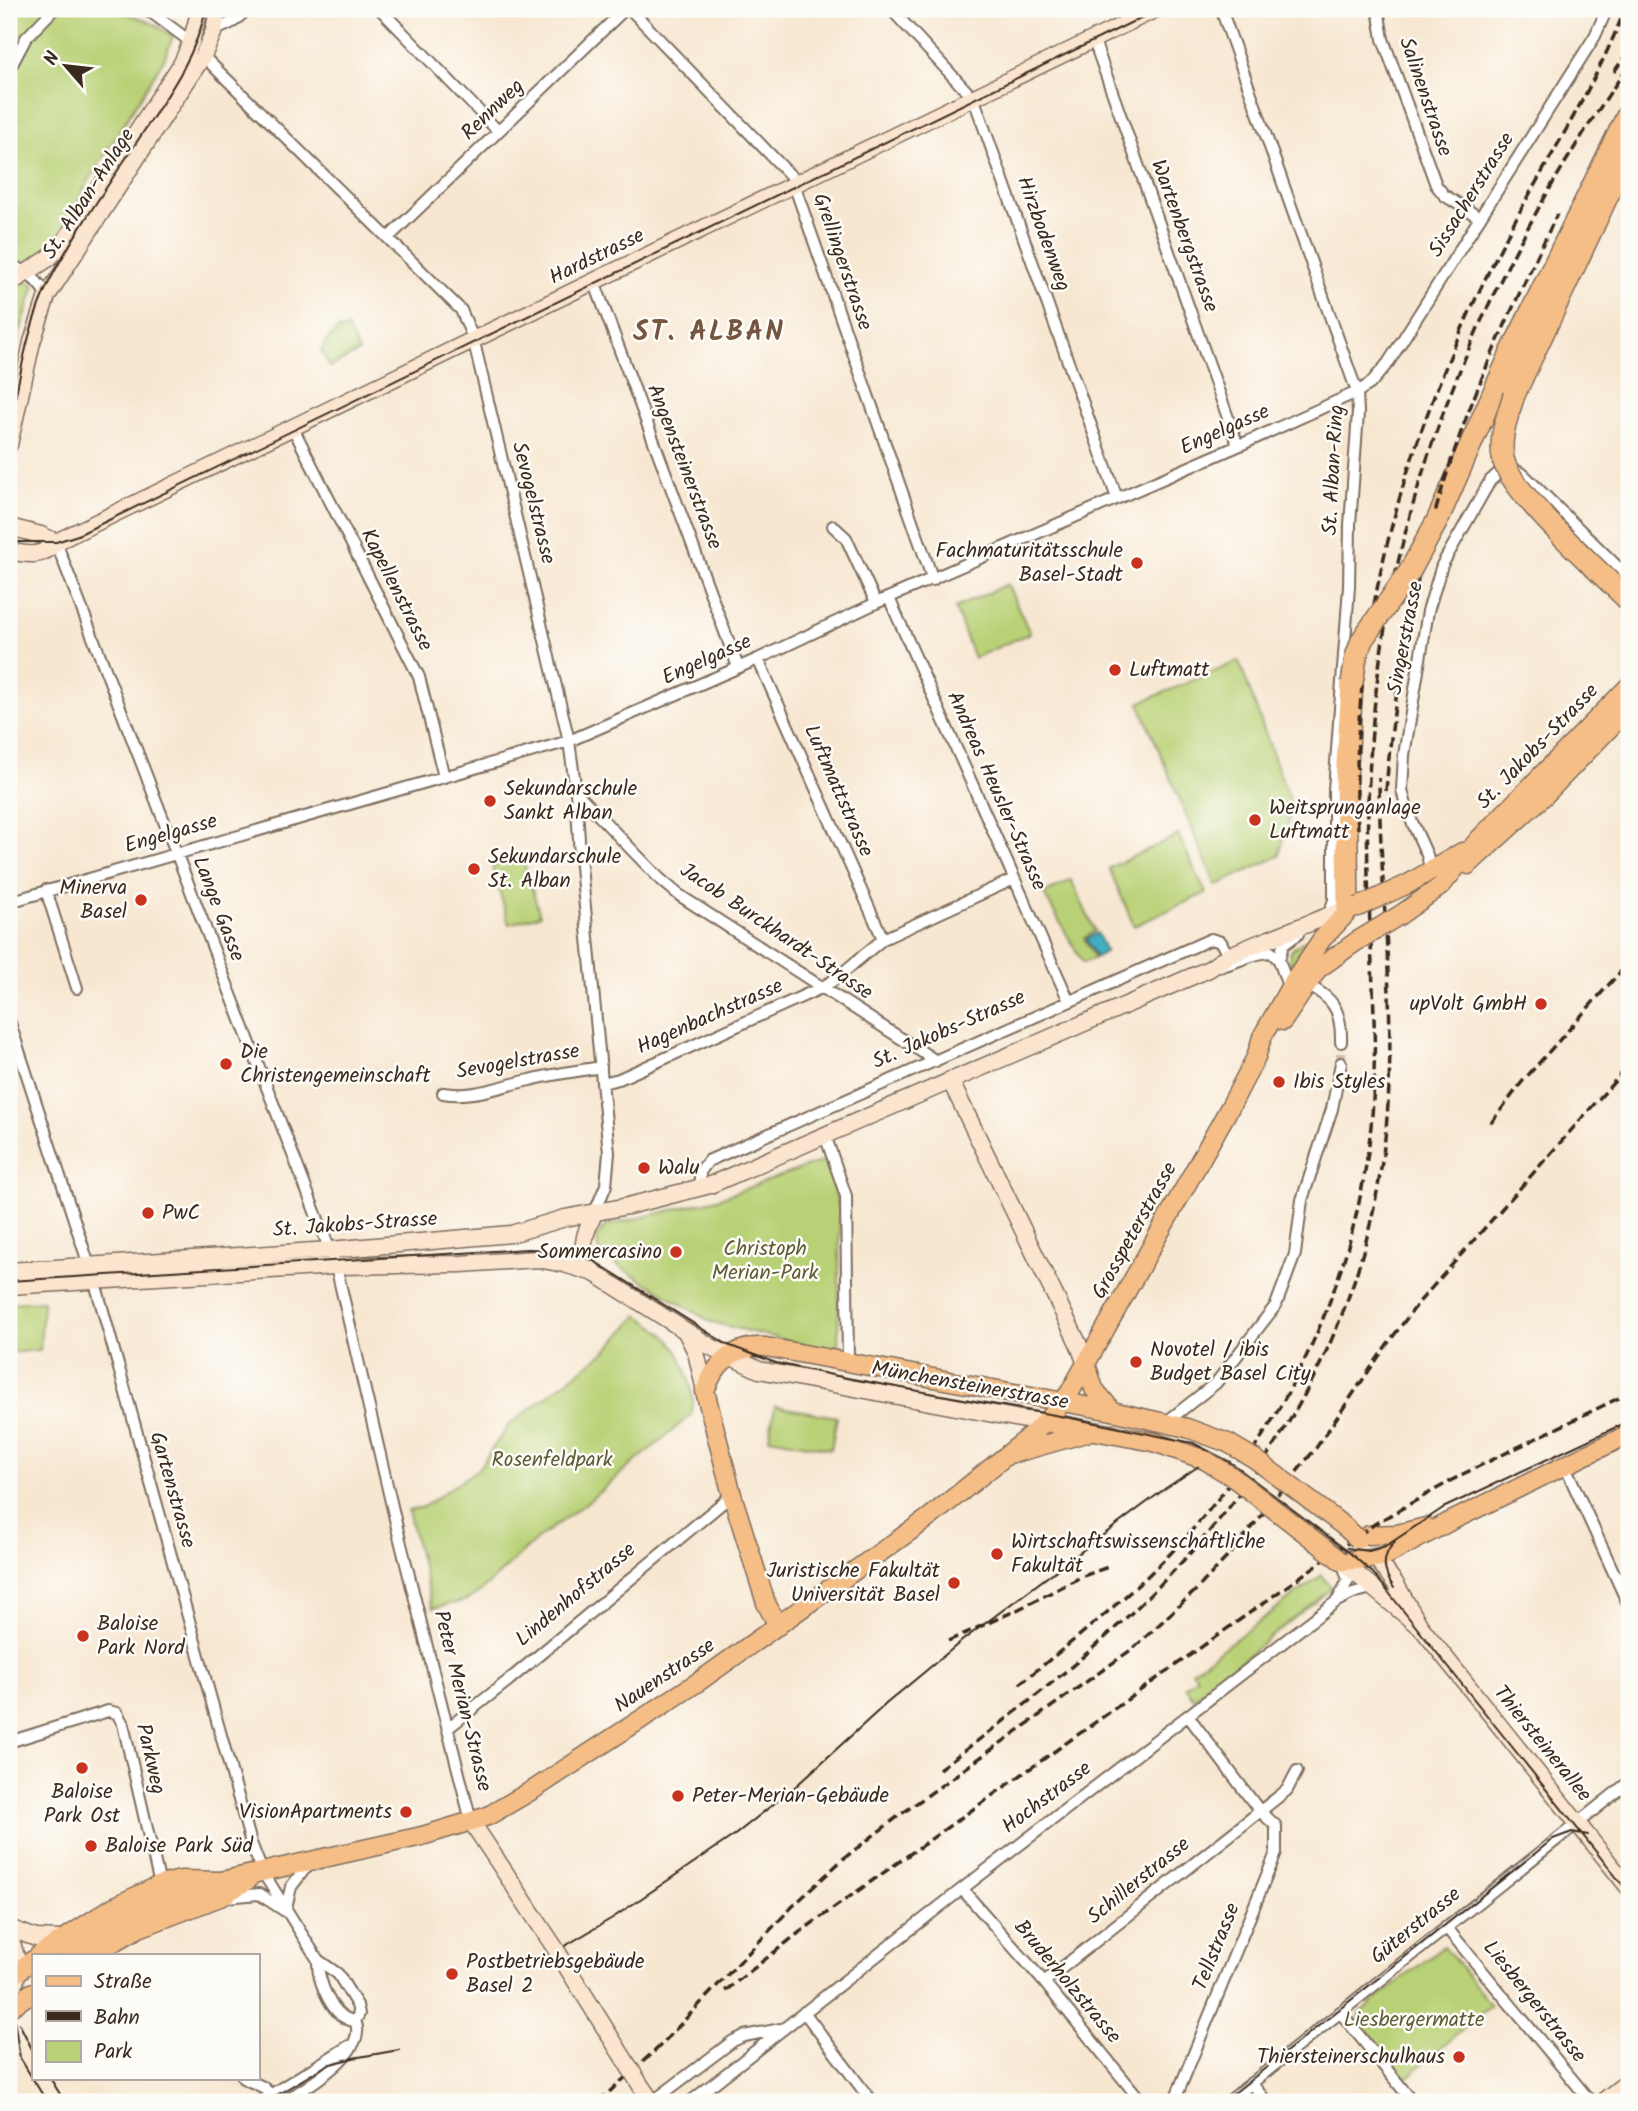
<svg xmlns="http://www.w3.org/2000/svg" width="1638" height="2111" viewBox="0 0 1638 2111" font-family="Kalam,sans-serif">
<rect width="100%" height="100%" fill="#fdfcf7"/>
<filter id="ink" filterUnits="userSpaceOnUse"><feTurbulence type="fractalNoise" baseFrequency=".0143" numOctaves="2"/><feDisplacementMap in="SourceGraphic" scale="14" xChannelSelector="R" yChannelSelector="G"/><feConvolveMatrix kernelMatrix="1 2 1 2 8 2 1 2 1" color-interpolation-filters="sRGB"/></filter>
<filter id="wash" filterUnits="userSpaceOnUse"><feTurbulence type="fractalNoise" baseFrequency=".00686" numOctaves="4" result="noise"/><feDisplacementMap in="SourceGraphic" scale="28" xChannelSelector="R" yChannelSelector="G"/><feGaussianBlur stdDeviation="1.57" result="paint"/><feColorMatrix in="noise" values="0 0 0 0 0 0 0 0 0 0 0 0 0 0 0 0 0 1.4 0 .05"/><feComposite in="paint" operator="in"/></filter>
<g filter="url(#wash)">
<rect width="100%" height="100%" fill="#f7e7d1"/>
<!-- green -->
<path fill="#b9d176" stroke="#7a7e4a" stroke-width="2" d="M 9,9 C 62,9 132,0 173,37 L 164,59 C 139,100 113,141 88,182 C 73,208 62,246 33,260 C 24,265 16,259 9,254 Z
M 25,280 L 35,285 L 20,332 L 9,383 L 9,290 Z
M 347,327 L 359,352 L 330,367 L 321,351 L 327,340 L 339,329 L 341,331 Z
M 1007,584 L 1030,633 L 974,658 L 955,608 Z
M 1239,661 L 1292,807 L 1279,856 L 1216,886 L 1139,703 Z
M 1178,835 L 1206,893 L 1134,926 L 1109,868 Z
M 522,857 L 540,915 L 509,924 L 492,866 Z
M 1071,880 L 1095,931 L 1084,938 L 1095,958 L 1083,963 L 1044,894 Z
M 1318,935 L 1292,967 C 1283,947 1303,942 1318,935 Z
M 825,1160 L 840,1210 L 838,1353 L 711,1322 L 607,1259 L 598,1250 L 597,1237 L 605,1226 L 714,1200 Z
M 43,1301 L 40,1350 L 9,1353 L 9,1303 Z
M 638,1315 C 669,1335 680,1346 690,1383 C 693,1396 695,1403 691,1415 L 590,1500 L 537,1539 L 481,1591 L 467,1600 L 433,1608 L 408,1511 L 423,1507 L 478,1469 L 509,1425 L 606,1351 Z
M 775,1406 L 837,1417 L 831,1449 L 769,1438 Z
M 1322,1575 L 1332,1588 L 1194,1698 L 1185,1687 L 1197,1677 L 1192,1671 Z
M 1444,1946 L 1491,2005 L 1405,2079 L 1360,2022 L 1359,2013 Z"/>
<!-- water -->
<path fill="#43aec2" stroke="#3f6c70" stroke-width="2" d="M 1097,933 L 1106,951 L 1096,957 L 1086,939 Z"/>
<g fill="none" stroke-linecap="round" stroke-linejoin="round">
<!-- stream -->
<path stroke="#43aec2" stroke-width="3.5" d="M 9,15 L 12,9"/>
</g>
</g>
<g filter="url(#ink)">
<g fill="none" stroke-linecap="round" stroke-linejoin="round">
<!-- street-tunnel -->
<path stroke="#d1c1ad" stroke-width="10" stroke-dasharray="10 5" stroke-linecap="butt" d="M 1341,1063 L 1341,1042"/>
<!-- primary-tunnel -->
<path stroke="#d1c1ad" stroke-width="18" stroke-dasharray="18 9" stroke-linecap="butt" d="M 9,1989 L 33,1974"/>
<defs>
<path id="street" d="M 140,9 L 152,13 L 191,42
M 380,9 L 498,131
M 630,9 L 791,176 L 933,580
M 891,9 L 971,96 L 976,105 L 1117,498
M 1221,9 L 1357,392 L 1358,413 L 1350,525 L 1349,587 L 1334,790 L 1334,900 L 1329,914
M 1378,9 L 1383,39 L 1436,185 L 1444,195 L 1480,218
M 214,31 L 233,22 L 248,9
M 1093,38 L 1238,446
M 203,56 L 461,310 L 473,338 L 569,741 L 576,792 L 580,856 L 609,1153 L 606,1185 L 595,1212
M 9,70 L 26,38 L 54,9
M 388,238 L 625,9
M 9,264 C 26,272 38,279 47,296
M 594,281 L 738,667
M 293,428 L 419,677 L 444,777
M 833,526 L 846,538 L 876,603
M 56,542 L 336,1266 L 398,1532 L 471,1821
M 889,598 L 1069,1001
M 758,659 L 883,939
M 576,792 L 659,878 L 679,895 L 936,1061
M 1431,872 L 1427,855 L 1408,813 L 1402,790 L 1404,755 L 1428,611 L 1442,565 L 1490,481 L 1503,469 L 1512,468 L 1524,475 L 1629,578
M 46,890 L 77,988
M 9,902 L 569,741 L 758,659 L 876,603 L 1238,446 L 1357,392 L 1370,384 L 1388,363 L 1595,36 L 1607,9
M 1279,960 L 1283,945 L 1298,934
M 1217,967 C 1235,964 1253,952 1271,952 L 1279,960 L 1289,989
M 1303,984 C 1332,995 1342,1010 1341,1042
M 9,1020 L 98,1293 L 251,1843 L 262,1871 L 318,1960 L 338,1974 L 357,2005 L 359,2014 L 355,2021
M 602,1083 L 619,1079 L 821,988 L 834,980 L 883,939 L 1014,879
M 443,1093 C 474,1098 500,1086 530,1080 C 553,1074 577,1071 601,1067
M 825,1135 L 846,1196 L 848,1363
M 700,1187 L 700,1172 L 708,1161 L 1211,939 L 1221,942 L 1228,956
M 1165,1423 L 1216,1383 L 1276,1305 L 1295,1254 L 1302,1200 L 1332,1109 L 1341,1063
M 1565,1466 L 1629,1606
M 1338,1600 L 1348,1580 L 1343,1564
M 448,1728 L 509,1680 L 732,1495
M 9,1742 L 108,1711 L 117,1713 L 123,1724 L 160,1885
M 962,1889 L 1044,1982 L 1142,2102
M 226,1897 L 259,1894 L 285,1911
M 286,1908 L 291,1887 L 310,1862
M 1446,1927 L 1591,2102
M 318,1960 C 317,1980 332,2019 355,2021
M 1044,1982 L 1287,1790 L 1297,1771
M 804,2012 L 872,2102
M 1340,2012 L 1413,2102
M 243,2078 L 263,2087 L 271,2095
M 1251,2083 L 1267,2102
M 259,2102 L 349,2046
M 283,2102 C 304,2089 370,2051 355,2021
M 652,2102 L 733,2041 L 744,2036 L 781,2029
M 690,2102 L 962,1889 L 1337,1601 L 1353,1593 L 1371,1588
M 1174,2102 L 1276,1853 L 1276,1826 L 1259,1810 L 1189,1717
M 1228,2102 L 1629,1782"/>
<path id="secondary" d="M 9,284 L 49,258 L 65,241 L 182,63 L 191,42 L 200,9
M 9,445 L 32,342 L 47,296 L 203,56 L 214,31 L 218,9
M 9,527 L 41,535 L 56,542
M 9,551 C 28,555 43,558 56,542 L 1156,9
M 950,1080 L 1078,1343 L 1086,1364
M 595,1212 C 584,1233 577,1252 594,1273 L 711,1347 L 759,1370 L 1025,1420 L 1045,1422
M 9,1271 L 330,1250 L 511,1234 L 565,1218 L 628,1206 L 710,1185 L 1209,969 L 1228,956 L 1259,943 L 1348,908
M 9,1286 L 336,1266 L 461,1264 L 537,1259 L 564,1264 L 594,1273
M 686,1332 L 696,1352 L 705,1391
M 1376,1558 L 1395,1583 L 1420,1626 L 1629,1888
M 1341,1561 L 1415,1623
M 471,1821 L 555,1948
M 9,1928 L 36,1938 L 60,1939
M 9,1934 C 16,1954 24,1974 9,1993
M 641,2086 L 652,2102
M 1602,2102 L 1629,2081"/>
<path id="primary" d="M 1468,865 L 1545,795 L 1624,713
M 1408,884 L 1462,852
M 1400,915 L 1441,886 L 1479,839 L 1629,686
M 1283,1021 L 1318,969 L 1357,941
M 1086,1364 L 1094,1389 L 1112,1411
M 1045,1422 L 1154,1442 L 1205,1460
M 1015,1453 L 1086,1433
M 1369,1535 L 1397,1534 L 1426,1527
M 1341,1561 L 1370,1559 L 1385,1556 L 1447,1523 L 1629,1434
M 778,1626 L 766,1603 L 732,1495 L 705,1391 C 715,1363 735,1345 766,1347 L 1112,1411 L 1187,1428 L 1228,1443
M 65,1954 L 152,1906 L 207,1886
M 39,1955 L 113,1907 L 160,1885 L 181,1880 L 221,1881 L 422,1836 L 488,1816 L 536,1788 L 701,1680 L 930,1517 L 1028,1438 L 1052,1415 L 1070,1392 L 1230,1107 L 1256,1057 L 1262,1037 L 1294,980 L 1322,939 L 1346,914 L 1348,908 L 1358,907
M 91,1955 L 139,1928 L 220,1897 L 248,1880
M 9,1978 L 33,1960
M 9,2008 L 33,1992"/>
<path id="highway" d="M 1514,395 L 1629,150
M 1437,521 L 1511,353 L 1629,112
M 1624,713 L 1629,708
M 1348,908 L 1346,780 L 1352,683"/>
</defs>
<!-- street casing -->
<use href="#street" stroke="#7d6c5d" stroke-width="14"/>
<!-- secondary casing -->
<use href="#secondary" stroke="#7d6c5d" stroke-width="19"/>
<!-- primary casing -->
<use href="#primary" stroke="#7d6c5d" stroke-width="21"/>
<!-- highway casing -->
<use href="#highway" stroke="#7d6c5d" stroke-width="24"/>
<!-- street -->
<use href="#street" stroke="#fff" stroke-width="10"/>
<!-- secondary -->
<use href="#secondary" stroke="#fbe5cf" stroke-width="16"/>
<!-- primary -->
<use href="#primary" stroke="#f6be87" stroke-width="18"/>
<!-- highway -->
<use href="#highway" stroke="#f6be87" stroke-width="21"/>
<!-- tram -->
<path stroke="#3b2a1e" stroke-width="2" d="M 9,428 C 20,378 27,325 50,280 C 77,228 112,180 144,131 C 170,92 196,55 206,9
M 9,542 L 56,542 L 78,535 L 1159,9
M 9,1281 L 527,1249 C 550,1249 572,1252 594,1261 L 728,1345 L 776,1363 L 851,1379 L 1071,1418 L 1193,1443 L 1230,1462 L 1350,1553 L 1373,1573 L 1629,1893
M 1347,1548 L 1369,1551 L 1386,1546 L 1443,1508 L 1629,1421
M 1394,1588 C 1383,1572 1380,1557 1395,1542
M 543,1959 L 614,1917 L 736,1834 L 796,1786 L 887,1703 L 963,1640 L 1166,1488 L 1202,1464 L 1229,1462
M 9,1968 L 16,1995
M 9,1987 L 20,2058 L 47,2102
M 19,2023 L 33,2051
M 50,2078 L 65,2102
M 9,2091 L 16,2102
M 265,2102 L 327,2065 L 353,2058 L 399,2050
M 1223,2102 L 1553,1839 L 1572,1832 L 1588,1835"/>
<!-- rail -->
<path stroke="#3b2a1e" stroke-width="3.5" stroke-dasharray="10 5" stroke-linecap="butt" d="M 1614,72 L 1629,50
M 1386,791 C 1396,661 1423,530 1470,408 C 1495,342 1527,278 1557,214
M 1358,829 C 1348,626 1407,433 1498,253 C 1539,171 1592,95 1625,9
M 1491,1123 L 1522,1082 L 1629,962
M 948,1641 L 1017,1610 L 1081,1577 L 1108,1567
M 1020,1684 C 1071,1642 1124,1601 1170,1554 C 1293,1426 1371,1252 1374,1074 C 1376,1008 1370,942 1368,876 C 1366,804 1370,731 1380,660 C 1410,444 1505,242 1629,65
M 939,1769 C 1174,1600 1368,1410 1388,1104 C 1395,995 1380,886 1379,778
M 725,1991 L 800,1932 L 1376,1523 L 1463,1474 L 1629,1393
M 598,2102 L 658,2048 L 791,1908 L 843,1859 L 900,1815 L 1135,1647 L 1194,1592 L 1232,1552 L 1316,1448 L 1388,1343 L 1420,1301 L 1629,1065"/>
<defs>
<path id="secondary-bridge" d="M 555,1948 L 641,2086"/>
<path id="primary-bridge" d="M 1358,907 L 1408,884
M 1357,941 L 1400,915
M 1228,1443 L 1255,1459 L 1345,1527 L 1358,1539
M 1205,1460 L 1231,1476 L 1341,1561"/>
<path id="highway-bridge" d="M 1514,395 C 1508,414 1499,437 1503,458 C 1509,492 1601,572 1629,601
M 1352,683 L 1356,657 L 1362,640 L 1410,571 L 1437,521"/>
</defs>
<!-- secondary-bridge casing -->
<use href="#secondary-bridge" stroke="#7d6c5d" stroke-width="19" stroke-linecap="butt"/>
<!-- primary-bridge casing -->
<use href="#primary-bridge" stroke="#7d6c5d" stroke-width="21" stroke-linecap="butt"/>
<!-- highway-bridge casing -->
<use href="#highway-bridge" stroke="#7d6c5d" stroke-width="24" stroke-linecap="butt"/>
<!-- secondary-bridge -->
<use href="#secondary-bridge" stroke="#fbe5cf" stroke-width="16"/>
<!-- primary-bridge -->
<use href="#primary-bridge" stroke="#f6be87" stroke-width="18"/>
<!-- highway-bridge -->
<use href="#highway-bridge" stroke="#f6be87" stroke-width="21"/>
</g>
</g>
<!-- markers -->
<g fill="#c8321e" stroke="#fdfcf7" stroke-width="2.5">
<circle cx="1137" cy="563" r="7"/>
<circle cx="1115" cy="670" r="7"/>
<circle cx="490" cy="801" r="7"/>
<circle cx="1255" cy="820" r="7"/>
<circle cx="474" cy="869" r="7"/>
<circle cx="141" cy="900" r="7"/>
<circle cx="1541" cy="1004" r="7"/>
<circle cx="226" cy="1064" r="7"/>
<circle cx="1279" cy="1082" r="7"/>
<circle cx="644" cy="1168" r="7"/>
<circle cx="148" cy="1213" r="7"/>
<circle cx="676" cy="1252" r="7"/>
<circle cx="1136" cy="1362" r="7"/>
<circle cx="997" cy="1554" r="7"/>
<circle cx="954" cy="1583" r="7"/>
<circle cx="83" cy="1636" r="7"/>
<circle cx="82" cy="1768" r="7"/>
<circle cx="678" cy="1796" r="7"/>
<circle cx="406" cy="1812" r="7"/>
<circle cx="91" cy="1846" r="7"/>
<circle cx="452" cy="1974" r="7"/>
<circle cx="1459" cy="2057" r="7"/>
</g>
<g text-anchor="middle" dominant-baseline="central" stroke-width="5" stroke-linejoin="round" paint-order="stroke">
<!-- street labels -->
<g font-size="21" fill="#3b2a1e" stroke="#fdfcf7">
<text transform="translate(1425 97) rotate(71)">Salinenstrasse</text>
<text transform="translate(493 110) rotate(-44)">Rennweg</text>
<text transform="translate(89 194) rotate(-57)">St. Alban-Anlage</text>
<text transform="translate(1472 195) rotate(-58)">Sissacherstrasse</text>
<text transform="translate(1043 234) rotate(70)">Hirzbodenweg</text>
<text transform="translate(1184 236) rotate(70)">Wartenbergstrasse</text>
<text transform="translate(597 257) rotate(-26)">Hardstrasse</text>
<text transform="translate(842 262) rotate(71)">Grellingerstrasse</text>
<text transform="translate(1225 430) rotate(-24)">Engelgasse</text>
<text transform="translate(684 467) rotate(69)">Angensteinerstrasse</text>
<text transform="translate(1334 470) rotate(-87)">St. Alban-Ring</text>
<text transform="translate(533 503) rotate(76)">Sevogelstrasse</text>
<text transform="translate(396 590) rotate(63)">Kapellenstrasse</text>
<text transform="translate(1406 638) rotate(-79)">Singerstrasse</text>
<text transform="translate(707 660) rotate(-24)">Engelgasse</text>
<text transform="translate(1538 747) rotate(-46)">St. Jakobs-Strasse</text>
<text transform="translate(838 791) rotate(66)">Luftmattstrasse</text>
<text transform="translate(996 791) rotate(66)">Andreas Heusler-Strasse</text>
<text transform="translate(171 834) rotate(-16)">Engelgasse</text>
<text transform="translate(218 909) rotate(69)">Lange Gasse</text>
<text transform="translate(776 932) rotate(34)">Jacob Burckhardt-Strasse</text>
<text transform="translate(710 1017) rotate(-24)">Hagenbachstrasse</text>
<text transform="translate(949 1030) rotate(-24)">St. Jakobs-Strasse</text>
<text transform="translate(518 1062) rotate(-10)">Sevogelstrasse</text>
<text transform="translate(355 1225) rotate(-4)">St. Jakobs-Strasse</text>
<text transform="translate(1135 1231) rotate(-61)">Grosspeterstrasse</text>
<text transform="translate(970 1386) rotate(10)">Münchensteinerstrasse</text>
<text transform="translate(172 1490) rotate(74)">Gartenstrasse</text>
<text transform="translate(576 1595) rotate(-40)">Lindenhofstrasse</text>
<text transform="translate(665 1676) rotate(-34)">Nauenstrasse</text>
<text transform="translate(462 1701) rotate(76)">Peter Merian-Strasse</text>
<text transform="translate(1542 1744) rotate(51)">Thiersteinerallee</text>
<text transform="translate(150 1759) rotate(77)">Parkweg</text>
<text transform="translate(1047 1798) rotate(-37)">Hochstrasse</text>
<text transform="translate(1139 1881) rotate(-39)">Schillerstrasse</text>
<text transform="translate(1416 1926) rotate(-39)">Güterstrasse</text>
<text transform="translate(1217 1947) rotate(-68)">Tellstrasse</text>
<text transform="translate(1067 1982) rotate(50)">Bruderholzstrasse</text>
<text transform="translate(1534 2002) rotate(51)">Liesbergerstrasse</text>
</g>
<!-- poi labels -->
<g font-size="21" fill="#3b2a1e" stroke="#fdfcf7" text-anchor="start">
<text x="1123" y="551" text-anchor="end">Fachmaturitätsschule<tspan x="1123" dy="24">Basel-Stadt</tspan></text>
<text x="1129" y="670">Luftmatt</text>
<text x="504" y="789">Sekundarschule<tspan x="504" dy="24">Sankt Alban</tspan></text>
<text x="1269" y="808">Weitsprunganlage<tspan x="1269" dy="24">Luftmatt</tspan></text>
<text x="488" y="857">Sekundarschule<tspan x="488" dy="24">St. Alban</tspan></text>
<text x="127" y="888" text-anchor="end">Minerva<tspan x="127" dy="24">Basel</tspan></text>
<text x="1527" y="1004" text-anchor="end">upVolt GmbH</text>
<text x="240" y="1052">Die<tspan x="240" dy="24">Christengemeinschaft</tspan></text>
<text x="1293" y="1082">Ibis Styles</text>
<text x="658" y="1168">Walu</text>
<text x="162" y="1213">PwC</text>
<text x="662" y="1252" text-anchor="end">Sommercasino</text>
<text x="1150" y="1350">Novotel / ibis<tspan x="1150" dy="24">Budget Basel City</tspan></text>
<text x="1011" y="1542">Wirtschaftswissenschaftliche<tspan x="1011" dy="24">Fakultät</tspan></text>
<text x="940" y="1571" text-anchor="end">Juristische Fakultät<tspan x="940" dy="24">Universität Basel</tspan></text>
<text x="97" y="1624">Baloise<tspan x="97" dy="24">Park Nord</tspan></text>
<text x="82" y="1792" text-anchor="middle">Baloise<tspan x="82" dy="24">Park Ost</tspan></text>
<text x="692" y="1796">Peter-Merian-Gebäude</text>
<text x="392" y="1812" text-anchor="end">VisionApartments</text>
<text x="105" y="1846">Baloise Park Süd</text>
<text x="466" y="1962">Postbetriebsgebäude<tspan x="466" dy="24">Basel 2</tspan></text>
<text x="1445" y="2057" text-anchor="end">Thiersteinerschulhaus</text>
</g>
<!-- park labels -->
<g font-size="21" fill="#615c38" stroke="#fdfcf7">
<text x="765" y="1249">Christoph<tspan x="765" dy="24">Merian-Park</tspan></text>
<text x="552" y="1460">Rosenfeldpark</text>
<text x="1414" y="2020">Liesbergermatte</text>
</g>
<!-- district labels -->
<g font-size="28" font-weight="bold" letter-spacing="2" fill="#755440" stroke="#fdfcf7">
<text x="709" y="332">ST. ALBAN</text>
</g>
</g>
<!-- margin -->
<rect width="1638" height="2111" fill="none" stroke="#fdfcf7" stroke-width="35"/>
<!-- legend -->
<rect x="32" y="1954" width="228" height="126" fill="#fdfcf7" stroke="#afa8a0" stroke-width="2"/>
<rect x="46" y="1976" width="35" height="10" fill="#f6be87" stroke="#afa8a0" stroke-width="2"/>
<text x="94" y="1988" font-size="21" fill="#3b2a1e">Straße</text>
<rect x="46" y="2011" width="35" height="10" fill="#3b2a1e" stroke="#afa8a0" stroke-width="2"/>
<text x="94" y="2024" font-size="21" fill="#3b2a1e">Bahn</text>
<rect x="46" y="2041" width="35" height="21" fill="#b9d176" stroke="#afa8a0" stroke-width="2"/>
<text x="94" y="2058" font-size="21" fill="#3b2a1e">Park</text>
<!-- north arrow -->
<g transform="translate(66 66) rotate(298)" stroke="#fdfcf7" stroke-width="5" paint-order="stroke">
<path d="M0-5L12 26L0 18L-12 26Z" fill="#3b2a1e"/>
<text y="-10" font-size="19" font-weight="bold" text-anchor="middle" fill="#3b2a1e">N</text>
</g>
</svg>
